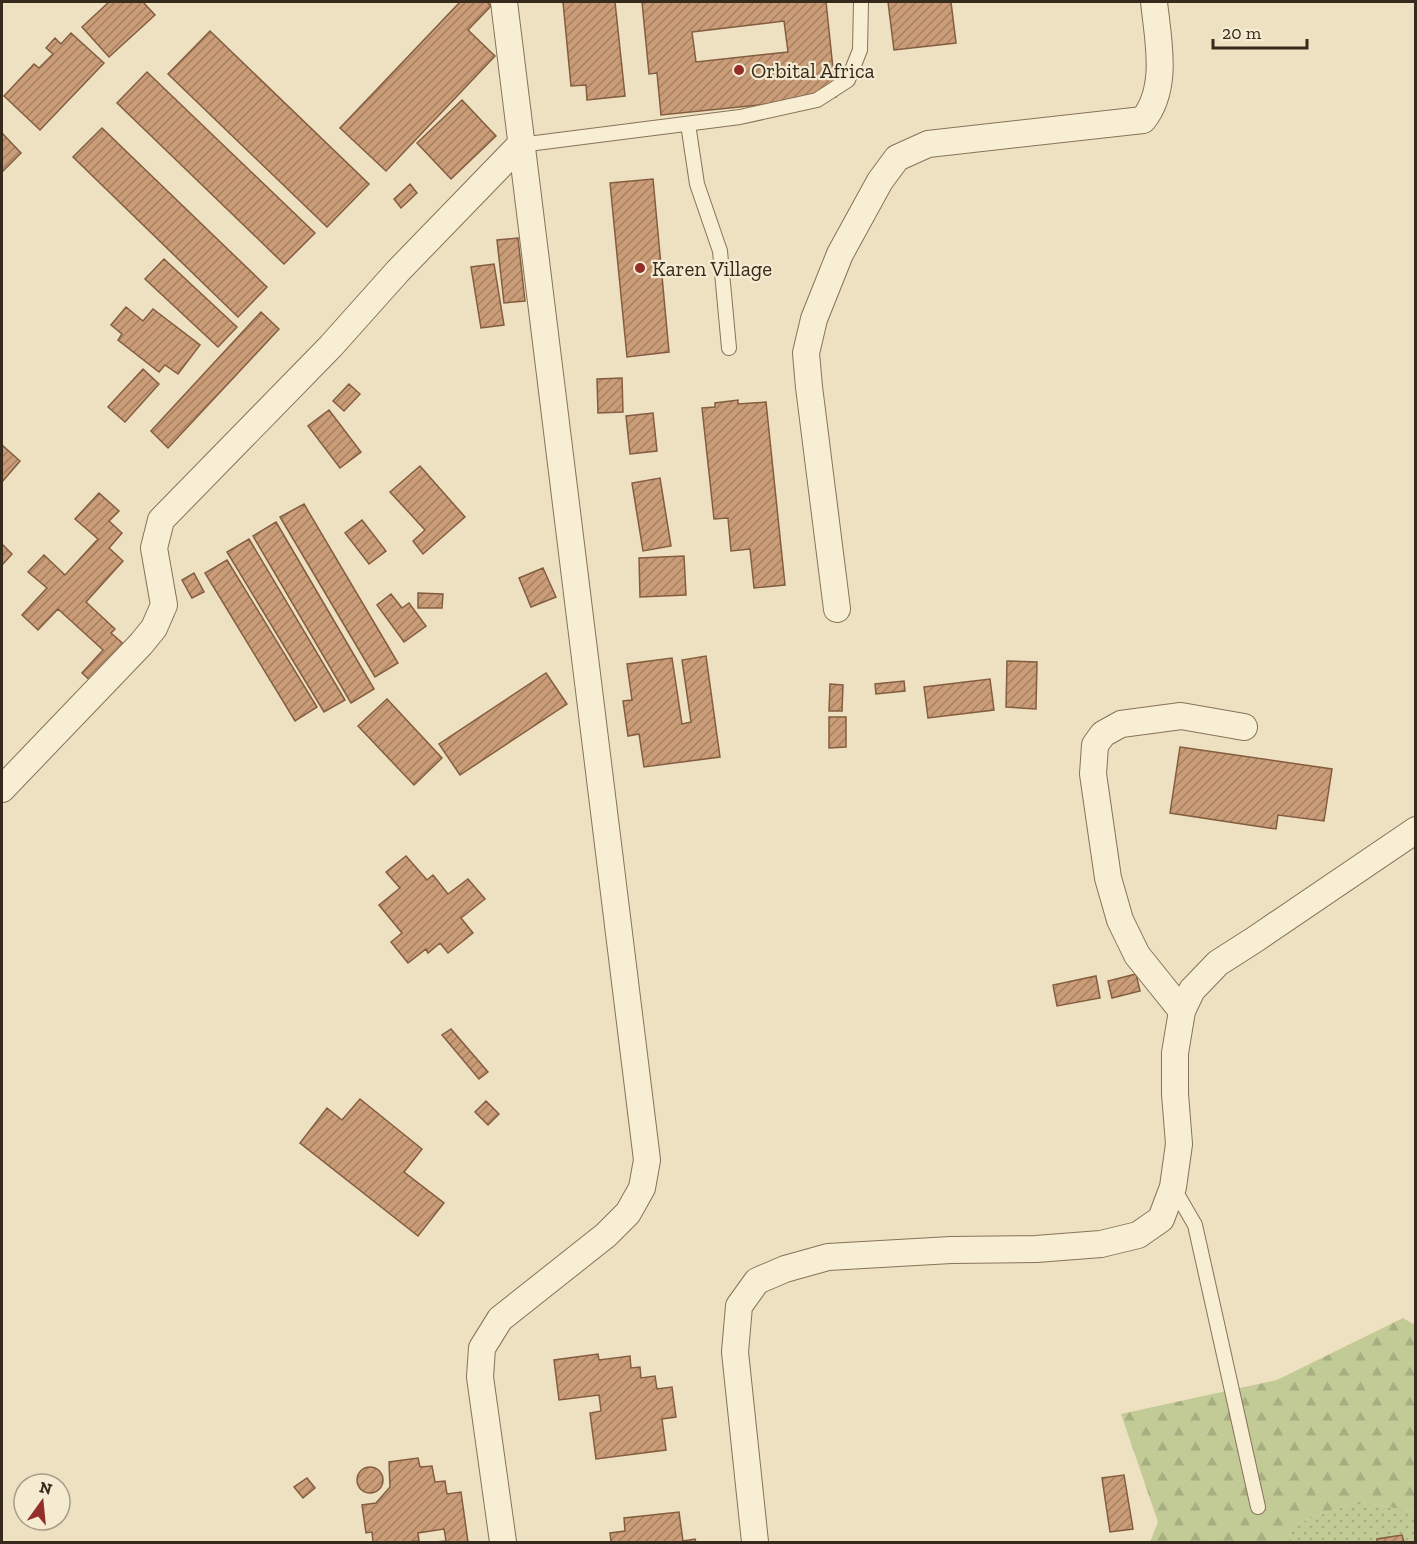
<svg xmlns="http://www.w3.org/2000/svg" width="1417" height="1544" viewBox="0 0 1417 1544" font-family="'Zilla Slab',serif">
<defs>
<pattern id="grass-dots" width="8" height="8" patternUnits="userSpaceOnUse" patternTransform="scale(1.5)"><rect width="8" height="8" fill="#c2ca96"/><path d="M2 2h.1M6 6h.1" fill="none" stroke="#a7ae81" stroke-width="1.8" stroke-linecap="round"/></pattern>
<pattern id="forest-firs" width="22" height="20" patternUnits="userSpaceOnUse" patternTransform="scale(1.5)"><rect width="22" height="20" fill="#c2ca96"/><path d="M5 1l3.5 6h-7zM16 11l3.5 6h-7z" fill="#a7ae81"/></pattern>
<pattern id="building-hatch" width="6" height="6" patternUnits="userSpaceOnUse" patternTransform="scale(1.5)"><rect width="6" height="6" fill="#ca9d78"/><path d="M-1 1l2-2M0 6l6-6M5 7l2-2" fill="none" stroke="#a58062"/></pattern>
</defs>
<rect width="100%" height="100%" fill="#ede1c1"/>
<!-- grass -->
<path fill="url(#grass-dots)" d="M 1357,1501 L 1415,1512 L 1415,1542 L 1291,1542 L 1290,1526 Z"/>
<!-- forest -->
<path fill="url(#forest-firs)" d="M 1403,1318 L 1415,1325 L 1415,1512 L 1357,1501 L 1290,1526 L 1291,1542 L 1150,1542 L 1158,1522 L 1121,1414 L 1277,1380 Z"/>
<!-- building -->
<path fill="url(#building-hatch)" stroke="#845d40" stroke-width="1.5" fill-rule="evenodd" d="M 109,2 L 143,2 L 155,15 L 109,57 L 82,27 Z
M 460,2 L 487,2 L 491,6 L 468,30 L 495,56 L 386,171 L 340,128 Z
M 563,2 L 615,2 L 625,96 L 587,100 L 586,85 L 571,86 Z
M 642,2 L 826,2 L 836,97 L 661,115 L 657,73 L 649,74 ZM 784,21 L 788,52 L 696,62 L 692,32 Z
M 888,2 L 951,2 L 956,43 L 894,50 Z
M 210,31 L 369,184 L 327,227 L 168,74 Z
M 71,33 L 104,63 L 40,130 L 4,96 L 34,64 L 39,68 L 53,54 L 46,48 L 55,38 L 61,44 Z
M 147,72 L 315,233 L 284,264 L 117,103 Z
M 462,100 L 496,136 L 451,179 L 417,143 Z
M 102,128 L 267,287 L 238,317 L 73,157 Z
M 2,133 L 21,153 L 2,172 Z
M 653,179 L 669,352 L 627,357 L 610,183 Z
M 410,184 L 417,193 L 401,208 L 394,199 Z
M 518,238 L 525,301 L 504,303 L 497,240 Z
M 164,259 L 237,327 L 218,347 L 145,279 Z
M 494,264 L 504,325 L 481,328 L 471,267 Z
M 126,307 L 143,321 L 153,309 L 200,345 L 178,374 L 165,365 L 159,372 L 118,340 L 122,334 L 111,325 Z
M 261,312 L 279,329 L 168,448 L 151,431 Z
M 143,369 L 159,384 L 125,422 L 108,407 Z
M 622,378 L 623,412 L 598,413 L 597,379 Z
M 349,384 L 360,394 L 344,411 L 333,401 Z
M 738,400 L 738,404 L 766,402 L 785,585 L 754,588 L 750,549 L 731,551 L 728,518 L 714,519 L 702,408 L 715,407 L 715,403 Z
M 329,410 L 361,452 L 340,468 L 308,426 Z
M 653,413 L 657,451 L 630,454 L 626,416 Z
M 2,445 L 20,461 L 2,482 Z
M 420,466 L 465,517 L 423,554 L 413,541 L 425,530 L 390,492 Z
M 660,478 L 671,546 L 643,551 L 632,483 Z
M 99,493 L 119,511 L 109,521 L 122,533 L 109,548 L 123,561 L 86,602 L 115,629 L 111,633 L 128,648 L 94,684 L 82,673 L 103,650 L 58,609 L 38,630 L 22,615 L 47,588 L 28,572 L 44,555 L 65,575 L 98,539 L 75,519 Z
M 304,504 L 398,663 L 375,677 L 280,517 Z
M 362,520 L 386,551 L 369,564 L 345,533 Z
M 276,522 L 374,689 L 351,703 L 253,536 Z
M 249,539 L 345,700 L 324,712 L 227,552 Z
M 2,544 L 12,554 L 2,565 Z
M 684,556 L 686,595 L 640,597 L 639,558 Z
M 227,560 L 317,707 L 295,721 L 205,573 Z
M 543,568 L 556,597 L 531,607 L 519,578 Z
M 194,573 L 204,592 L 192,598 L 182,580 Z
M 418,593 L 443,594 L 442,608 L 418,608 Z
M 391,594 L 402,608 L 409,603 L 426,626 L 404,642 L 377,605 Z
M 706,656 L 720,757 L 644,767 L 639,734 L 628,736 L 623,701 L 632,700 L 627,664 L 672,658 L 682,724 L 691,722 L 682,660 Z
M 1007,661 L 1037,662 L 1036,709 L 1006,707 Z
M 546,673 L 567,704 L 460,775 L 439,744 Z
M 990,679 L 994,710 L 928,718 L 924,687 Z
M 904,681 L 905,691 L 876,694 L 875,684 Z
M 830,684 L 843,685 L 842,711 L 829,711 Z
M 387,699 L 442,758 L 414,785 L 358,726 Z
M 829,717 L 846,717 L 846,747 L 829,748 Z
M 1180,747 L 1332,769 L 1324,821 L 1278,815 L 1276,829 L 1170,813 Z
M 406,856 L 427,880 L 433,875 L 448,894 L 468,879 L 485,899 L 461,918 L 473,933 L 448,953 L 440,943 L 428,953 L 426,949 L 408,963 L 391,942 L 402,933 L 379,905 L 400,888 L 386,872 Z
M 1136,974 L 1140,991 L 1112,998 L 1108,981 Z
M 1096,976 L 1100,998 L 1057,1006 L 1053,985 Z
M 451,1029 L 488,1072 L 479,1079 L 442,1035 Z
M 360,1099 L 422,1149 L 404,1172 L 444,1203 L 418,1236 L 300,1143 L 327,1108 L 342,1120 Z
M 486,1101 L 499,1114 L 488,1125 L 475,1112 Z
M 598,1354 L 599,1360 L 630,1356 L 631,1368 L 640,1367 L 641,1378 L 655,1376 L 657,1389 L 672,1387 L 676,1417 L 662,1419 L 666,1450 L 596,1459 L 590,1413 L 601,1411 L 599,1395 L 559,1400 L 554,1360 Z
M 418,1458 L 420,1467 L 432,1466 L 435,1482 L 445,1481 L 447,1494 L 461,1492 L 468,1542 L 435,1542 L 446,1541 L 444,1529 L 418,1533 L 419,1541 L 406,1542 L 373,1542 L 372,1532 L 366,1533 L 362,1505 L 376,1503 L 390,1487 L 389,1462 Z
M357 1480a13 13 0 1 1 26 0a13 13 0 1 1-26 0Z
M 1124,1475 L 1133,1529 L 1110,1532 L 1102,1478 Z
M 307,1478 L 315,1488 L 303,1498 L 294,1487 Z
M 679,1512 L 683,1541 L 695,1539 L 696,1542 L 611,1542 L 610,1533 L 625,1531 L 624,1518 Z
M 1402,1535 L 1404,1542 L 1377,1542 L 1377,1539 Z"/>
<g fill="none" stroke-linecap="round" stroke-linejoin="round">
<defs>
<path id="service" d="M 688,124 L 697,184 L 720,251 L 729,348
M 520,145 L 740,117 L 817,100 L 848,80 L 860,50 L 861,2
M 1173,1187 L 1195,1225 L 1258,1507"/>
<path id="minor" d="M 837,609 L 809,387 L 806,353 L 814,319 L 840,254 L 880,181 L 897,158 L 928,144 L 1143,120 C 1169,88 1158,40 1154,2
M 2,789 L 141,644 L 154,628 L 164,605 L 154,548 L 161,520 L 331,346 L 398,271 L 520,145
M 1182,1011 L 1137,955 L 1120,920 L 1108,878 L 1093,774 L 1095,745 L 1103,734 L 1121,724 L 1181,716 L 1244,727
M 503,1542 L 480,1377 L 482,1348 L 500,1319 L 606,1235 L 628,1213 L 642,1188 L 647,1160 L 504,2
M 755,1542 L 735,1352 L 739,1306 L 757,1281 L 785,1269 L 828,1257 L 951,1250 L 1036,1249 L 1101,1244 L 1138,1235 L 1161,1219 L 1173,1187 L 1179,1144 L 1175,1094 L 1175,1053 L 1182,1011 L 1192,990 L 1218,963 L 1254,940 L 1416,830"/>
</defs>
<!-- service casing -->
<use href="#service" stroke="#867359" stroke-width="16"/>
<!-- minor casing -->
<use href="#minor" stroke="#867359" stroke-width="28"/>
<!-- service -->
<use href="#service" stroke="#f8eed4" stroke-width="14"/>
<!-- minor -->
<use href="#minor" stroke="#f8eed4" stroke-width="26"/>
</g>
<!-- markers -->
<g fill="#932e2b" stroke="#f4ebd1" stroke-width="2">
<circle cx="739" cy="70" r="6"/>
<circle cx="640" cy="268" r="6"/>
</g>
<g text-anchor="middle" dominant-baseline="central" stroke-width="4.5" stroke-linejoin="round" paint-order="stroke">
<!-- poi labels -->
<g font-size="21" fill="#362a1d" stroke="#f4ebd1" text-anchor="start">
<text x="751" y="70">Orbital Africa</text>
<text x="652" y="268">Karen Village</text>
</g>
</g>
<!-- border -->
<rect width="1417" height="1544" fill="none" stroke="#362a1d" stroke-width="6"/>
<!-- north arrow -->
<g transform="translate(42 1502) rotate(15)"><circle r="28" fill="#f4ebd1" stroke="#a89e89" stroke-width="1.5"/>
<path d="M0-4.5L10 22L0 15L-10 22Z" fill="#932e2b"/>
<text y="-9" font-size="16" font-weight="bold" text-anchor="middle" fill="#362a1d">N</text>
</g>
<!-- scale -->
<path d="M1213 39v9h94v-9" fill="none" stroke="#362a1d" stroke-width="3"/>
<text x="1222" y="39" font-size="18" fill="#362a1d" stroke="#f4ebd1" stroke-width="4.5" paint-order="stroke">20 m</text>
</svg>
